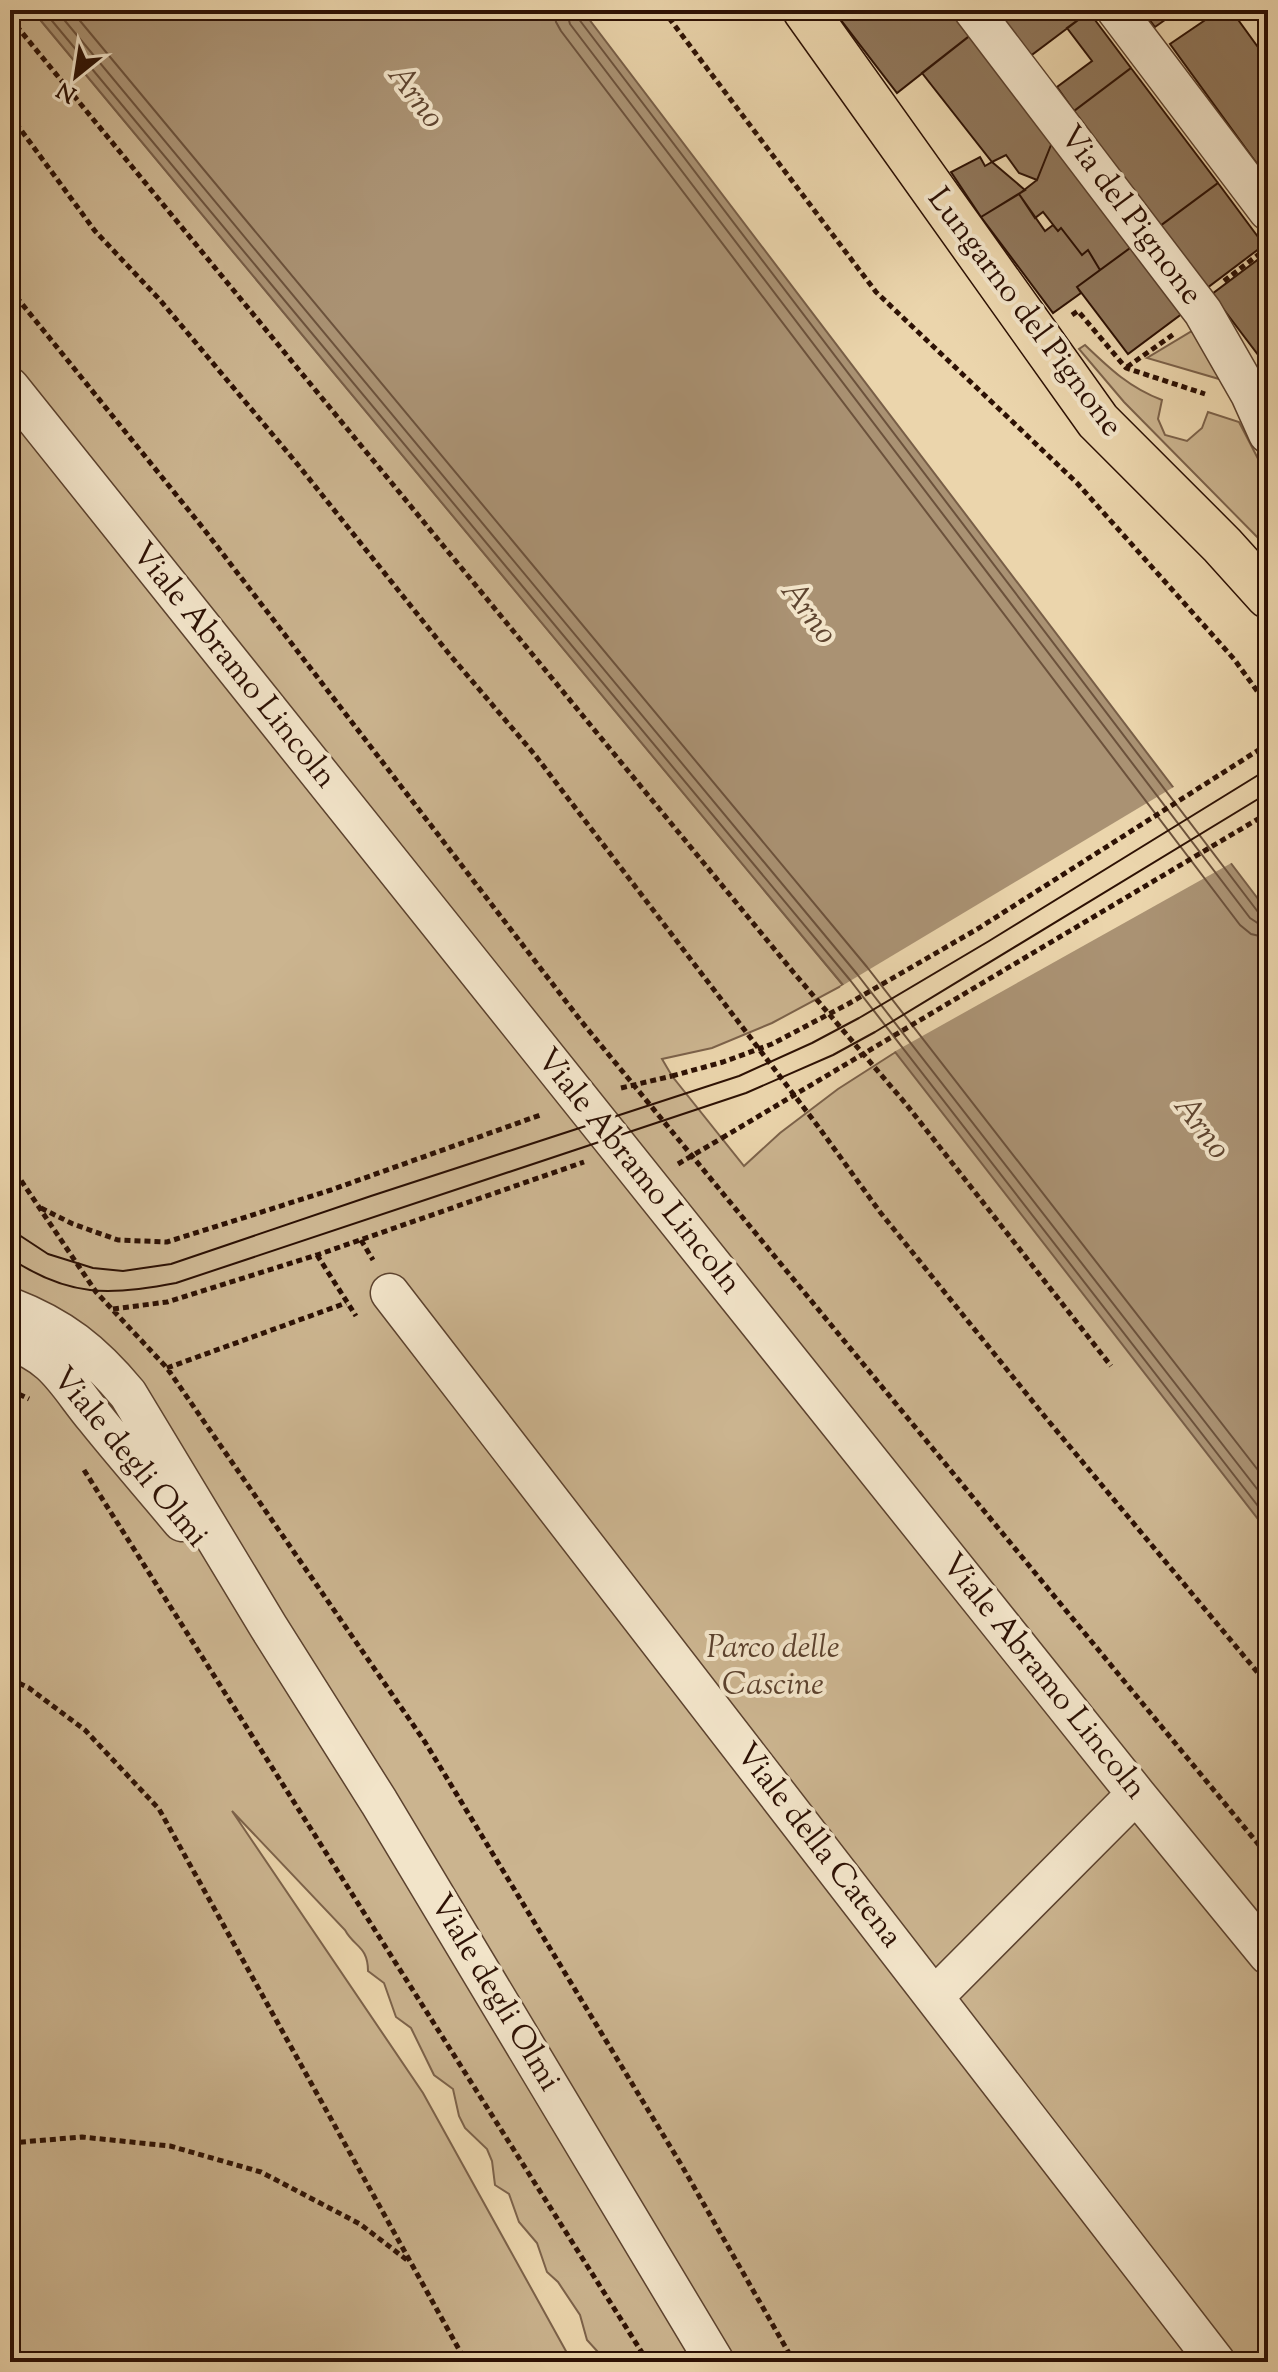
<svg xmlns="http://www.w3.org/2000/svg" width="1278" height="2372" viewBox="0 0 1278 2372" font-family="'Sorts Mill Goudy',serif">
<rect width="100%" height="100%" fill="#ebd5ac"/>
<filter id="stains"><feTurbulence type="fractalNoise" baseFrequency=".0025" numOctaves="4"/><feColorMatrix values="0 0 0 0 .2 0 0 0 0 .09 0 0 0 0 .02 0 0 0 .5 -.17"/></filter>
<radialGradient id="worn" r=".72"><stop offset=".6" stop-color="#630" stop-opacity="0"/><stop offset="1" stop-color="#630" stop-opacity=".3"/></radialGradient>
<!-- green -->
<path fill="#cbb48f" stroke="#7c624a" stroke-width="2" d="M 10,10 L 32,10 L 843,985 L 772,1023 L 712,1048 L 662,1059 L 672,1076 L 744,1166 L 780,1133 L 838,1089 L 916,1039 L 1268,1506 L 1268,2362 L 607,2362 L 587,2340 L 580,2315 L 558,2282 L 547,2272 L 537,2243 L 519,2222 L 509,2194 L 495,2185 L 492,2161 L 487,2149 L 465,2128 L 459,2116 L 453,2089 L 434,2075 L 411,2028 L 396,2017 L 384,1983 L 368,1971 C 368,1946 354,1947 345,1930 L 232,1811 L 423,2093 L 572,2362 L 10,2362 Z
M 1197,328 L 1226,381 L 1147,358 Z
M 1085,345 C 1110,369 1130,388 1162,400 L 1158,419 L 1165,435 L 1187,441 L 1202,428 L 1208,412 L 1239,422 L 1268,478 L 1268,548 L 1124,402 L 1079,349 Z"/>
<!-- water -->
<path fill="#aa9273" stroke="#785e47" stroke-width="2" d="M 32,10 L 582,10 L 1268,912 L 1268,1532 L 843,985 Z"/>
<!-- pier -->
<path fill="#ebd5ac" d="M 1177,785 L 1235,861 L 892,1053 L 840,987 Z"/>
<g fill="none" stroke-linecap="round" stroke-linejoin="round">
<!-- shore -->
<path stroke="#6c523c" stroke-width="2" d="M 43,10 L 850,980 L 1268,1519
M 56,10 L 857,974 L 1268,1503
M 71,10 L 867,967 L 1268,1483
M 554,10 L 556,22 L 561,31 L 1240,925 L 1251,934 L 1268,938
M 566,10 L 570,24 L 1250,918 L 1259,924 L 1268,926
M 576,10 L 578,18 L 1258,912 L 1268,915"/>
</g>
<!-- building -->
<path fill="#90775b" stroke="#2d1104" stroke-width="2" d="M 836,10 L 961,10 L 977,30 L 897,93 L 834,11 Z
M 993,10 L 1087,10 L 1089,12 L 1029,57 Z
M 1142,10 L 1179,10 L 1155,27 Z
M 1220,10 L 1231,10 L 1268,61 L 1268,179 L 1170,44 Z
M 1089,12 L 1131,68 L 1074,111 L 1057,87 L 1092,61 L 1067,28 Z
M 977,30 L 1061,137 L 1051,145 L 1037,180 L 1019,173 L 1006,155 L 992,162 L 922,73 Z
M 1131,68 L 1218,183 L 1160,226 L 1074,111 Z
M 1061,137 L 1141,240 L 1100,270 L 1088,250 L 1082,255 L 1061,228 L 1058,231 L 1043,212 L 1035,218 L 1019,194 L 1037,180 L 1051,145 Z
M 980,157 L 985,166 L 992,162 L 1025,190 L 981,217 L 951,172 Z
M 1218,183 L 1264,245 L 1207,288 L 1160,226 Z
M 1019,194 L 1045,231 L 1053,225 L 1058,231 L 1061,228 L 1082,255 L 1088,250 L 1100,270 L 1077,287 L 1081,293 L 1053,313 L 981,217 Z
M 1141,240 L 1191,307 L 1128,354 L 1077,287 Z
M 1268,252 L 1268,368 L 1212,294 Z"/>
<g fill="none" stroke-linecap="round" stroke-linejoin="round">
<defs>
<path id="minor" d="M 973,10 L 1203,312 L 1250,394 L 1268,434
M 1116,10 L 1268,211
M 10,387 L 1136,1794 L 1268,1955
M 390,1293 L 1216,2362
M 10,1307 C 62,1327 93,1352 128,1394 L 268,1626 L 379,1802 L 715,2362
M 10,1341 C 56,1356 66,1383 95,1418 C 123,1453 153,1487 182,1522
M 934,1997 L 1136,1794"/>
<path id="major" d="M 805,10 L 1098,421 L 1222,545 L 1268,596"/>
</defs>
<!-- minor casing -->
<use href="#minor" stroke="#5c422e" stroke-width="41"/>
<!-- major casing -->
<use href="#major" stroke="#2d1104" stroke-width="47"/>
<!-- path -->
<path stroke="#2d1104" stroke-width="5" stroke-dasharray="6 4" stroke-linecap="butt" d="M 663,10 L 876,292 L 1077,483 L 1234,659 L 1268,706
M 10,18 L 794,973 L 906,1104 L 1111,1366
M 10,115 L 95,231 L 160,300 L 299,466 L 450,655 L 535,755 L 820,1129 L 880,1212 L 1046,1418 L 1268,1685
M 1224,281 L 1267,248
M 10,289 L 203,528 L 581,1021 L 1268,1856
M 1072,315 L 1078,311 L 1126,368 L 1205,394
M 1127,367 L 1174,334
M 621,1088 L 672,1076
M 10,1164 L 96,1292 L 167,1368 L 425,1742 L 682,2166 L 794,2362
M 678,1164 L 722,1138
M 41,1208 L 73,1224 L 118,1240 L 167,1242 L 331,1190 L 543,1114
M 361,1240 L 373,1260
M 317,1255 L 356,1316
M 113,1309 L 167,1302 L 317,1255 L 584,1162
M 167,1368 L 346,1303
M 10,1390 L 29,1399
M 84,1470 L 648,2362
M 10,1679 L 29,1688 L 85,1730 L 159,1809 L 466,2362
M 10,2143 L 82,2137 L 170,2146 L 261,2172 L 360,2224 L 407,2260"/>
<!-- minor -->
<use href="#minor" stroke="#f2e4c9" stroke-width="38"/>
<!-- major -->
<use href="#major" stroke="#ebd5ac" stroke-width="44"/>
<!-- tram -->
<path stroke="#2d1104" stroke-width="2" d="M 10,1229 L 48,1254 L 93,1268 L 123,1271 L 171,1264 L 371,1196 L 739,1076 L 812,1043 L 859,1018 L 989,941 L 1268,769
M 10,1258 C 68,1297 110,1296 176,1283 L 746,1093 L 833,1055 L 875,1032 L 1268,793"/>
<!-- path-bridge -->
<path stroke="#2d1104" stroke-width="5" stroke-dasharray="6 4" stroke-linecap="butt" d="M 672,1076 L 723,1062 L 772,1044 L 848,1004 L 979,928 L 1268,744
M 722,1138 L 1268,813"/>
</g>
<g text-anchor="middle" dominant-baseline="central" stroke-width="8" stroke-linejoin="round" paint-order="stroke">
<!-- street labels -->
<g font-size="32" fill="#2d1104" stroke="#f2e4c9">
<text transform="translate(1130 216) rotate(53)">Via del Pignone</text>
<text transform="translate(1024 313) rotate(53)">Lungarno del Pignone</text>
<text transform="translate(233 666) rotate(51)">Viale Abramo Lincoln</text>
<text transform="translate(638 1172) rotate(51)">Viale Abramo Lincoln</text>
<text transform="translate(129 1458) rotate(50)">Viale degli Olmi</text>
<text transform="translate(1043 1677) rotate(51)">Viale Abramo Lincoln</text>
<text transform="translate(818 1846) rotate(52)">Viale della Catena</text>
<text transform="translate(494 1993) rotate(59)">Viale degli Olmi</text>
</g>
<!-- park labels -->
<g font-size="32" font-style="italic" fill="#5c422e" stroke="#f2e4c9">
<text x="773" y="1649">Parco delle<tspan x="773" dy="37">Cascine</tspan></text>
</g>
<!-- water labels -->
<g font-size="34" font-style="italic" fill="#5f4530" stroke="#f2e4c9">
<text transform="translate(415 97) rotate(53)">Arno</text>
<text transform="translate(808 613) rotate(53)">Arno</text>
<text transform="translate(1201 1128) rotate(53)">Arno</text>
</g>
</g>
<!-- margin -->
<rect width="1278" height="2372" fill="none" stroke="#ebd5ac" stroke-width="40"/>
<rect x="12" y="12" width="1254" height="2348" fill="none" stroke="#2d1104" stroke-width="4"/>
<rect x="20" y="20" width="1238" height="2332" fill="none" stroke="#2d1104" stroke-width="2"/>
<!-- north arrow -->
<g transform="translate(76 76) rotate(210)" stroke="#f2e4c9" stroke-width="6" paint-order="stroke">
<path d="M0-6L14 30L0 20L-14 30Z" fill="#2d1104"/>
<text y="-12" font-size="22" font-weight="bold" text-anchor="middle" fill="#2d1104">N</text>
</g>
<rect width="100%" height="100%" filter="url(#stains)"/>
<rect width="100%" height="100%" fill="url(#worn)"/>
</svg>
